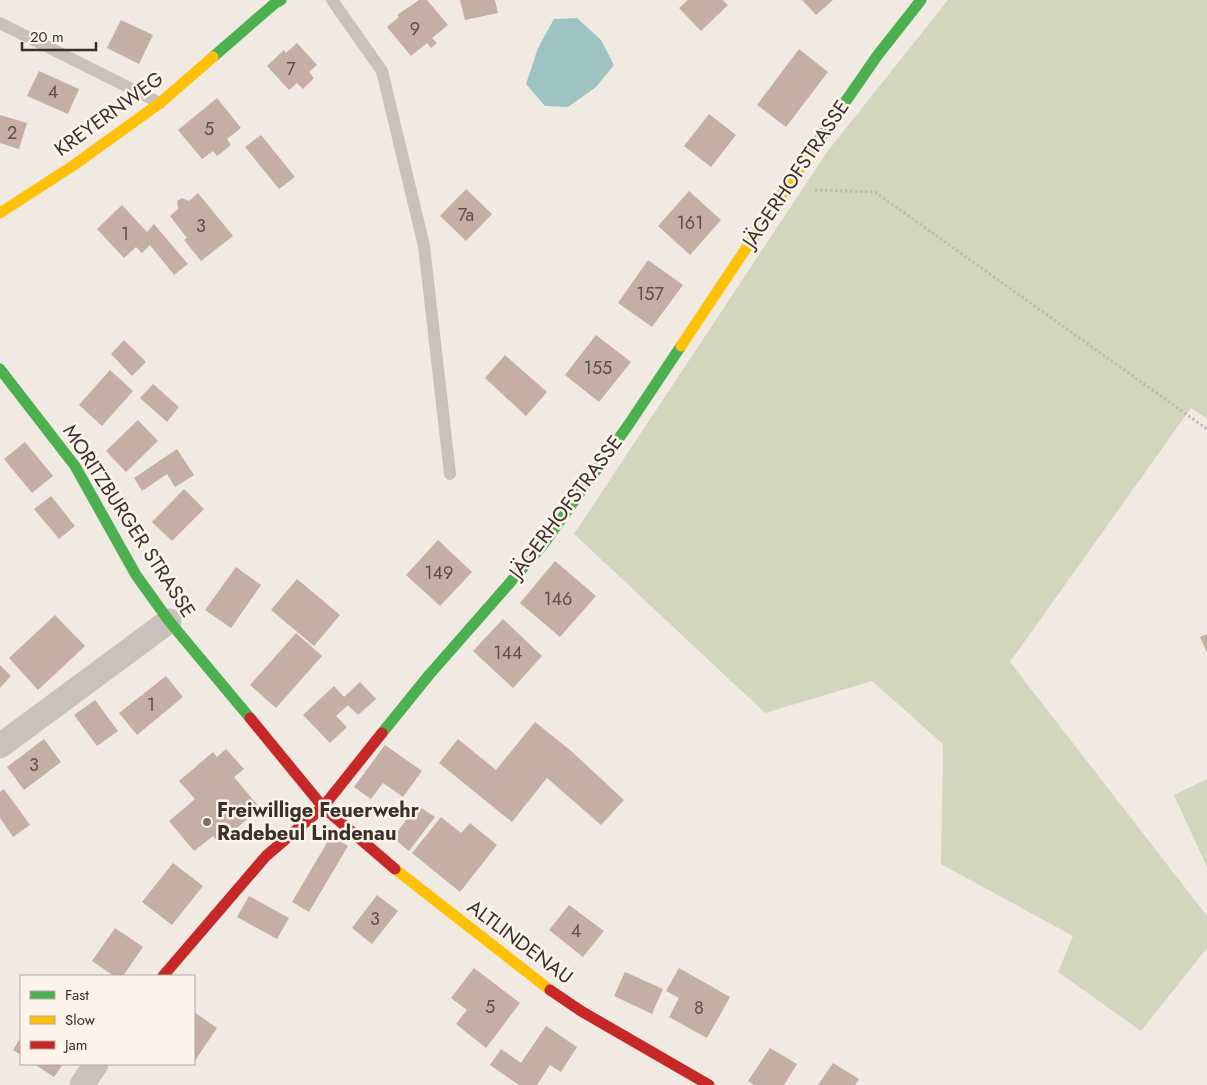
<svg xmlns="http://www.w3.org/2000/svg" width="1207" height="1085" viewBox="0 0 1207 1085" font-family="Jost,sans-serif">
<rect width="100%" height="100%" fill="#f0eae3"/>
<!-- green -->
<path fill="#d1d6bc" d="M 948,0 L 1207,0 L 1207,419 L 1191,408 L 1010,662 L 1207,916 L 1207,948 L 1141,1031 L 1058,972 L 1073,936 L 941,864 L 943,744 L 872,681 L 765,713 L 574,534 L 827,152 Z
M 1207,779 L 1207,867 L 1174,795 Z"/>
<!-- water -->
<path fill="#9dc3c3" d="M 577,18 L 601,40 L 614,65 L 596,87 L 568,107 L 545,106 L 526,84 L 538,48 L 554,19 Z"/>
<!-- building -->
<path fill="#c5aea3" d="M 419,0 L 427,0 L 448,25 L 432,38 L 437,43 L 431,48 L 427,43 L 411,56 L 387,27 L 399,17 L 397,15 Z
M 460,0 L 495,0 L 498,13 L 465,20 Z
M 688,0 L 723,0 L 728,5 L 701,31 L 679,8 Z
M 802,0 L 833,0 L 816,15 Z
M 121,20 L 153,35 L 139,64 L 107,48 Z
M 297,43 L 317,65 L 309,72 L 314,78 L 303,89 L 297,83 L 289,90 L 267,66 L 284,50 L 286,53 Z
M 799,49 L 828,72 L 786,127 L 757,105 Z
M 39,71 L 79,89 L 68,114 L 27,96 Z
M 217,98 L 241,128 L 227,139 L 231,145 L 217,156 L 213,151 L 202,159 L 178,130 Z
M 709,114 L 736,135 L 711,167 L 684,146 Z
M 0,115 L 27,123 L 19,149 L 0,143 Z
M 261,135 L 295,177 L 279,189 L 245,147 Z
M 466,189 L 492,214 L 466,241 L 440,216 Z
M 689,191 L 721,220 L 690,255 L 658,226 Z
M 198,193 L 233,236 L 201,261 L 184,240 L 187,238 L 170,216 L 178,209 L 177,201 L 182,198 L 189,201 Z
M 122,205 L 147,232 L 154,224 L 188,264 L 174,275 L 150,245 L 142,253 L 136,247 L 124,258 L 97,229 Z
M 648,260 L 683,285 L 652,327 L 618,303 Z
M 596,335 L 631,362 L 599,402 L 565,375 Z
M 124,340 L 146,362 L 132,376 L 111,354 Z
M 505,355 L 547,392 L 526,416 L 485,378 Z
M 110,370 L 133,391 L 102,426 L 79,405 Z
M 153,384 L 179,407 L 167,422 L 140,398 Z
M 138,420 L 158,441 L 126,472 L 106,451 Z
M 25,442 L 53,476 L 32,493 L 4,459 Z
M 177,449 L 194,475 L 175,487 L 167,474 L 142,491 L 134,478 Z
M 184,489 L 204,509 L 172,541 L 152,522 Z
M 51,496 L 75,526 L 59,539 L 34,509 Z
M 438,540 L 472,572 L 440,606 L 406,575 Z
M 555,561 L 596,596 L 560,637 L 520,603 Z
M 236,567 L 261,585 L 231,628 L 205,610 Z
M 297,579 L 340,615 L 314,646 L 271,610 Z
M 55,615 L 85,646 L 38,690 L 9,658 Z
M 503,619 L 542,656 L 513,688 L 473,651 Z
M 296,633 L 322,656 L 276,708 L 250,685 Z
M 1207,634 L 1207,653 L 1200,637 Z
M 0,665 L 11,676 L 0,688 Z
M 166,676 L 183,697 L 137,735 L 119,713 Z
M 360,682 L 376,699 L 358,715 L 348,705 L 336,716 L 347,727 L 330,743 L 303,715 L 334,686 L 344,697 Z
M 95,700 L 118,731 L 97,746 L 74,715 Z
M 535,722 L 570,750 L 624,800 L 601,825 L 547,778 L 512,822 L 439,763 L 458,739 L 496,770 Z
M 44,739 L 61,762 L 24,790 L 7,767 Z
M 385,745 L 422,771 L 403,797 L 383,783 L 371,799 L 354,787 Z
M 226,749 L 244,769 L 234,777 L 260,808 L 219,843 L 213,836 L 194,851 L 169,821 L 195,799 L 179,781 L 213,752 L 217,757 Z
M 4,789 L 30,825 L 13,837 L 0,818 L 0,792 Z
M 417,805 L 435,817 L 409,851 L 393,838 Z
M 441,817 L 461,833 L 470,823 L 497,845 L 460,892 L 412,853 Z
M 331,836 L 348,846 L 309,912 L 292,902 Z
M 173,863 L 203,886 L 172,925 L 142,902 Z
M 377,895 L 398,911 L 372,944 L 352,928 Z
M 249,896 L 289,918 L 277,939 L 237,917 Z
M 569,905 L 604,931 L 583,957 L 549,930 Z
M 115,928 L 143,947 L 123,976 L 114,976 L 92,961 Z
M 474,968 L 520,1003 L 486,1048 L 456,1024 L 467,1010 L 451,998 Z
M 679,968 L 730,997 L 707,1038 L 669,1017 L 679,998 L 666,991 Z
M 625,972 L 663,989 L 652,1014 L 614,996 Z
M 194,1012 L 217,1028 L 194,1062 Z
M 546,1026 L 577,1047 L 561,1072 L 550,1065 L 537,1085 L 519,1085 L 490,1065 L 501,1049 L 521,1063 Z
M 21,1037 L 21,1055 L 13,1050 Z
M 770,1048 L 797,1064 L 784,1085 L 754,1085 L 748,1081 Z
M 833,1063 L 859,1079 L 855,1085 L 818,1085 Z
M 34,1064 L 63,1064 L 54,1077 Z"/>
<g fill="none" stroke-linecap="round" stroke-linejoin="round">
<!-- path -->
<path stroke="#c2bab4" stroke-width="3" stroke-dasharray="2.5 2.5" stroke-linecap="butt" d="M 815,190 L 875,192 L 1207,429"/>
<!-- lane -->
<path stroke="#c9c2bc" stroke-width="12" d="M 332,0 L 382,71 L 424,246 L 450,474
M 0,23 L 160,103"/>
<!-- street -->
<path stroke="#c9c2bc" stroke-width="25" d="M 0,746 L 169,621
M 82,1085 L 96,1064"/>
<!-- fast -->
<path stroke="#4caf50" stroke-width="11" d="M 213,57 L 274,4 L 281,0
M 807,157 L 877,56 L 921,0
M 0,369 L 75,466 L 136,575 L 169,621 L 250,718
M 382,733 L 429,675 L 542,546 L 629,424 L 681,346"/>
<!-- slow -->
<path stroke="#ffc107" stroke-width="11" d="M 0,213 L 74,165 L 160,103 L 213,57
M 681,346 L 807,157
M 395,869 L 550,990"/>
<!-- jam -->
<path stroke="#c62828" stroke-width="11" d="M 250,718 L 323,807 L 395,869
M 163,976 L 266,856 L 323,807 L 382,733
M 550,990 L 581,1011 L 709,1085"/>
</g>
<!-- markers -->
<circle fill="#7a706a" stroke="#fcf4eb" stroke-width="2" cx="207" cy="822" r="5"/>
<g text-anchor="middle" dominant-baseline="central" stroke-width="5" stroke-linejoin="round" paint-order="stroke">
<!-- number labels -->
<g font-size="18" fill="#5e4f48">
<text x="415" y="29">9</text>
<text x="291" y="69">7</text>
<text x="53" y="92">4</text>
<text x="209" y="129">5</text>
<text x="12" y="133">2</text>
<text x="466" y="215">7a</text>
<text x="690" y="223">161</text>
<text x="201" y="226">3</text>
<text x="125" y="234">1</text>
<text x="650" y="294">157</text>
<text x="598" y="368">155</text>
<text x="439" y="573">149</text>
<text x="558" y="599">146</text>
<text x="508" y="653">144</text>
<text x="151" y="705">1</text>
<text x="34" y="765">3</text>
<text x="375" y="919">3</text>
<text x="576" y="931">4</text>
<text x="490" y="1007">5</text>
<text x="699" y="1008">8</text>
</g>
<!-- street labels -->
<g font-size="20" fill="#3b2f29" stroke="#fcf4eb">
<text transform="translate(109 114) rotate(-36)">KREYERNWEG</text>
<text transform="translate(796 174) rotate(-56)">JÄGERHOFSTRASSE</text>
<text transform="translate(566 507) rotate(-53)">JÄGERHOFSTRASSE</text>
<text transform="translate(129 521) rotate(57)">MORITZBURGER STRASSE</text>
<text transform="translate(520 942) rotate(37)">ALTLINDENAU</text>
</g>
<!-- poi labels -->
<g font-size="20" font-weight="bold" fill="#3b2f29" stroke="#fcf4eb" text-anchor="start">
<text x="217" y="810">Freiwillige Feuerwehr<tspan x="217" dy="23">Radebeul Lindenau</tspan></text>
</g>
</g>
<!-- legend -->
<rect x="20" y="975" width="175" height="90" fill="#fcf4eb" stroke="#afa59d"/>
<rect x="30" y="991" width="25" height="8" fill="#4caf50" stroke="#afa59d"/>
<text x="65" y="1000" font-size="15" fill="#3b2f29">Fast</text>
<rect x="30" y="1016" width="25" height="8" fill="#ffc107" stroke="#afa59d"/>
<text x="65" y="1025" font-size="15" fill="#3b2f29">Slow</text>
<rect x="30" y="1041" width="25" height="8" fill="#c62828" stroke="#afa59d"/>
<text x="65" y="1050" font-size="15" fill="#3b2f29">Jam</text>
<!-- scale -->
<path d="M22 42v8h74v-8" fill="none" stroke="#3b2f29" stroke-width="2.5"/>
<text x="30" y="42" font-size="15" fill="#3b2f29" stroke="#fcf4eb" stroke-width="4" paint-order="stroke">20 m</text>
</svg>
